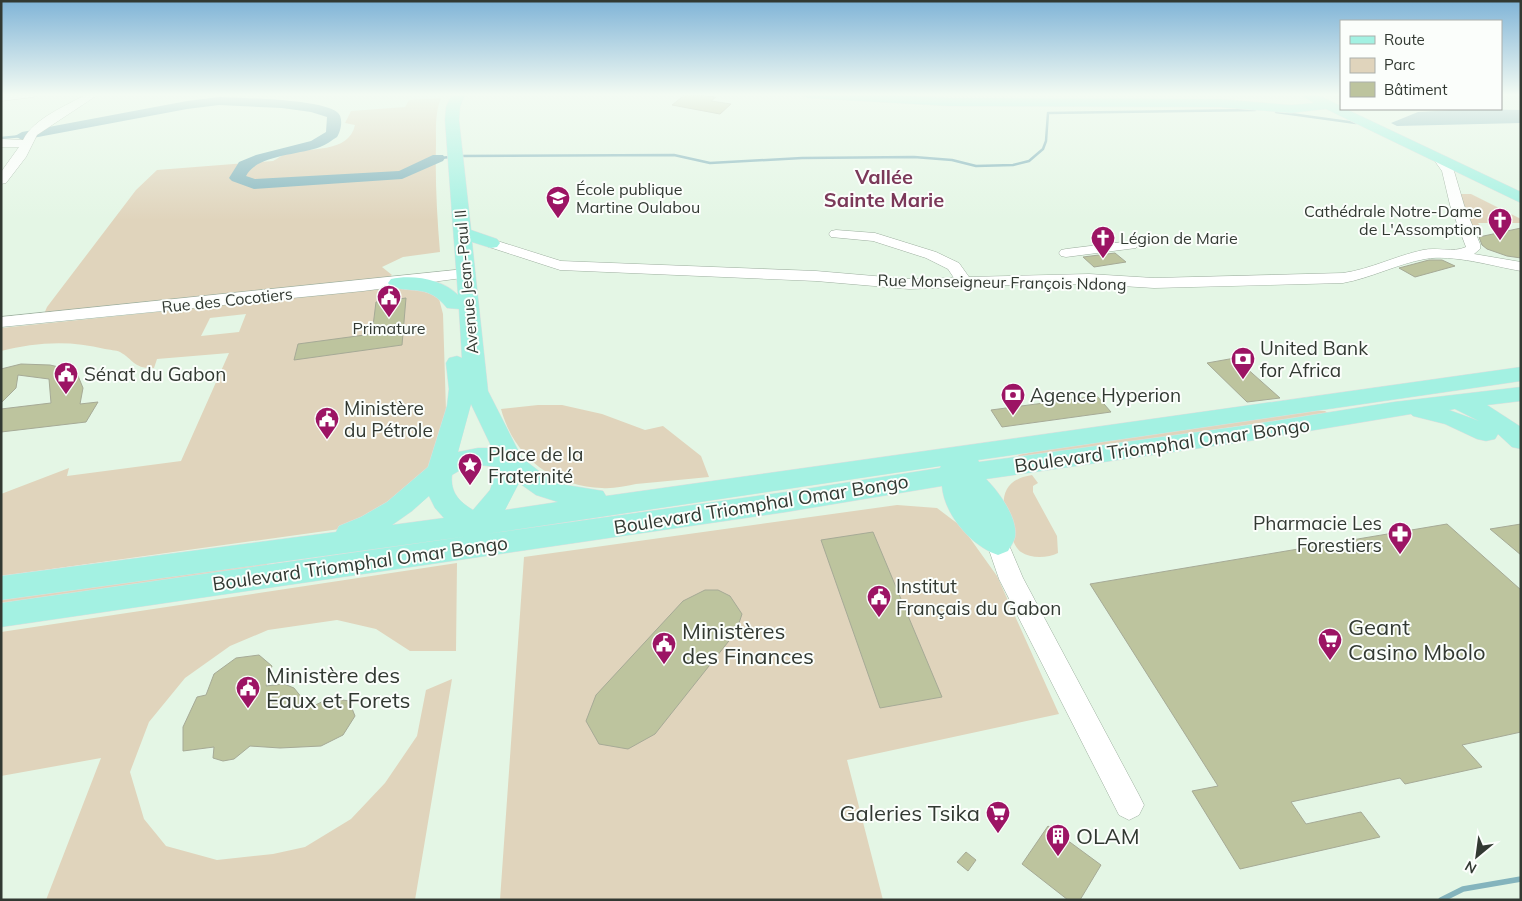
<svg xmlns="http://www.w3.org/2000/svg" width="1522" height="901" viewBox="0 0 1522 901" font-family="Mulish,sans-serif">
<rect width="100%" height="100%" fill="#e4f6e5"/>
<!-- green -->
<path fill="#e0d4bc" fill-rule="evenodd" d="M 441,98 C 435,113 436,128 436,144 C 435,180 437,216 440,252 L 403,257 L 382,267 L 392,275 L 384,280 L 44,314 L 47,307 L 136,190 L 157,170 L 273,161 C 277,159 282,155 287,153 C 308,147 349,154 355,125 L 345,123 L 351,111 L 405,107 L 409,100 Z
M 1460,194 L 1471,194 L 1521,219 L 1521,223 L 1478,223 L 1482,228 L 1473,233 Z
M 410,286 L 438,295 L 443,314 L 446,411 L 436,450 L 422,480 L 347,528 L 1,576 L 1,494 L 69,468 L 67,476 L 181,461 L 229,353 L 157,359 L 154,368 C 134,369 134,360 120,352 C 116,350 109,350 105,349 C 70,340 36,342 1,351 L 1,328 ZM 246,314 L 239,332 L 201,336 L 210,318 Z
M 538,405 L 562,405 L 602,414 L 645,430 L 663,426 L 701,456 L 709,477 C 685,479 661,482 636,484 C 625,486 613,489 602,488 C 552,486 514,457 501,409 Z
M 1308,411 L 1325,411 L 1328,413 L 1021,458 L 1018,455 L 1064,446 Z
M 1032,475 L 1038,483 L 1033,486 L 1033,492 L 1057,536 L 1058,553 C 1048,558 1031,559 1021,552 C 1015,548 1012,538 1010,532 C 1000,506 998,480 1032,475 Z
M 897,505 L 937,508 L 962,527 L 997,576 L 1059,714 L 847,760 L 883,900 L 500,900 L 524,557 Z
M 269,559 L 267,565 L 1,604 L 1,596 Z
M 457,563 L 456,651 L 410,651 L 376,629 L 337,620 L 268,630 L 230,646 L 185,678 L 149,722 L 130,772 L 144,819 L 166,846 L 217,860 L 273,854 L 305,847 L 351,819 L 385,783 L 417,736 L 426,690 L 452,679 L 415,900 L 46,900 L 101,758 L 1,776 L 1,632 Z"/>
<!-- water -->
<path fill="#84b4bd" d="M 1468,109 L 1521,110 L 1521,123 L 1397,126 L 1391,123 L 1418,112 Z"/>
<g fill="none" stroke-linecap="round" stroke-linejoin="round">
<!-- stream-far1 -->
<path stroke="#84b4bd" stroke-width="2.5" d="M 1276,112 L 1356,123
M 1,138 L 22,136
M 458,156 L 674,155 L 710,163 L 802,158 L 914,157 L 952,160 L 976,166 L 1013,165 L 1029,161 L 1043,149 L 1046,141 L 1048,113 L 1255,110
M 438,158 L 451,157"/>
<!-- stream -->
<path stroke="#84b4bd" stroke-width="5.5" d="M 1441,900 L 1463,889 L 1521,879"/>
<!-- river -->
<path fill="#84b4bd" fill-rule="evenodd" d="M 219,97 C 243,98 319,99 337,112 C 344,117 341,131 337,137 C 332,140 326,145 320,147 C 299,155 256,155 246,176 L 255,179 L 399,171 L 433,155 L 443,155 L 445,158 L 443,161 L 402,179 L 254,189 L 232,181 L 229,178 L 239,162 L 256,155 L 311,141 L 326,132 L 327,117 L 311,112 L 282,108 L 219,105 L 187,109 L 22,140 L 15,136 L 22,132 L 187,101 Z"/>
</g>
<!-- building -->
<path fill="#bdc49e" stroke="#a6aa96" d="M 686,94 L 716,97 L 711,101 L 731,104 L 720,114 L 672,105 Z
M 1521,228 L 1521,258 L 1507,256 L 1487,249 L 1482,245 L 1479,237 Z
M 1115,253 L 1126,262 L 1094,267 L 1083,257 Z
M 1429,260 L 1442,260 L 1455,266 L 1415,277 L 1399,268 Z
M 406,298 L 402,345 L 294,360 L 298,344 L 372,334 L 376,302 Z
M 1235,358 L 1280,398 L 1247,402 L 1207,363 Z
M 21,364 L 50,365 L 76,371 L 83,388 L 80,404 L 98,402 L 86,422 L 1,432 L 1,409 L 51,403 L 49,379 L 18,375 L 16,388 L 1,403 L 1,369 Z
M 1097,396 L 1111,412 L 1002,427 L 991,410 Z
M 1447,524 L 1521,590 L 1521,732 L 1462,745 L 1482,767 L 1405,784 L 1400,778 L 1291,802 L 1306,824 L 1361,812 L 1380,837 L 1240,869 L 1192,791 L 1218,786 L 1090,584 Z
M 1521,524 L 1521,555 L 1490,529 Z
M 873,532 L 942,697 L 880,708 L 821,540 Z
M 705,590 L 718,590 L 730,596 L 742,614 L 736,632 L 655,734 L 628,749 L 599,744 L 586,721 L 596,695 L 683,601 Z
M 259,655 L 272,666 L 266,686 L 284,684 L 294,688 L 302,698 L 305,710 L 330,698 L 349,701 L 355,716 L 343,735 L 321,746 L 280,748 L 250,746 L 234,759 L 223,761 L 213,758 L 214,747 L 183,751 L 183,727 L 197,697 L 206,695 L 214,674 L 236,658 Z
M 1048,826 L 1101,865 L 1080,900 L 1068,900 L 1022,864 Z
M 966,852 L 976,860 L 968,871 L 957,862 Z"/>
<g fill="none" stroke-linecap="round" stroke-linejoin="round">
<defs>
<path id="minor" d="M 10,94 L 38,94 L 33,97 L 1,101 L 1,95 Z
M 87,94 L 99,94 L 37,135 L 26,157 L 6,183 L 1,184 L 1,172 L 19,147 L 1,147 L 1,139 L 23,140 C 34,118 66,106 87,94 Z
M 1440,156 L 1444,157 L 1454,171 L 1464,205 L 1480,244 L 1480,249 L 1474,254 L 1521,262 L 1521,271 C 1492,266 1453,254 1425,259 C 1397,264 1371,278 1343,283 L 1154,288 L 1089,284 L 1041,284 L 909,289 L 816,281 L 560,270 L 486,246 L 484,243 L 486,240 L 491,239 L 561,261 L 816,271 L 909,279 L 954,278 L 948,269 L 926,258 L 873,241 L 831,237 L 829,234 L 831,231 L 836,230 L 875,233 L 936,252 L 959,263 L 969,277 L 1089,274 L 1154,278 L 1343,273 C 1371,269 1395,256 1423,250 C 1437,247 1453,253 1466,247 L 1450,205 L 1442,171 L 1434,160 Z
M 1131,241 L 1136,242 L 1138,245 L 1136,248 L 1066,257 L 1061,256 L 1059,253 L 1061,250 L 1066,249 Z
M 465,269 L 470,271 L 473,274 L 470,277 L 363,291 L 1,327 L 1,317 Z
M 998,536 L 1006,538 L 1023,578 L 1139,795 L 1144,805 L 1139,815 L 1129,820 L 1119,815 L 999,579 L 987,544 L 990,538 Z"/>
<path id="major" d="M 452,94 L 465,94 L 460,107 L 459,120 L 471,230 L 497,239 L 500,243 L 497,247 L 491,248 L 472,242 L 488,391 L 522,458 L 548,478 L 560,484 L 603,491 L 606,496 L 1521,367 L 1521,381 L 978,460 L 979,462 L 1249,425 L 1394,402 L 1521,387 L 1521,401 L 1487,405 L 1521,427 L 1521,449 L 1512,447 L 1498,434 L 1495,439 L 1486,441 L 1477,439 L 1445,424 L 1413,416 L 1411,414 L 1249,441 L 986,479 C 999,492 1018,518 1015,537 C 1014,542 1010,547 1008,551 L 998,555 C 971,546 944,514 942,486 L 786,512 L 1,627 L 1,603 L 469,536 L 1,600 L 1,576 L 336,532 L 339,526 L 361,517 L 387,502 L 428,467 L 447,406 L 449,389 L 446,363 L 449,358 L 457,356 L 462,358 L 459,309 L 447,308 C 429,285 415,293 391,287 L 388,283 L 391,279 C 412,274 443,279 458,295 L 445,120 L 446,107 ZM 471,404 L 492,448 L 478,448 L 458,452 ZM 1455,409 L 1479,421 L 1449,410 ZM 478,465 L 498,467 L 490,490 L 473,510 C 459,502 450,492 452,475 L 462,469 ZM 941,466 L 940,468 L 786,492 L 486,534 ZM 519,483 L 536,495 L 558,502 L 505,510 ZM 429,496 L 435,508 L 444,518 L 392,525 L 412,511 Z
M 801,94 L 872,94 L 949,98 L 1219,99 L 1291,105 L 1314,103 L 1304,97 L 1306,94 L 1316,94 L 1341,106 L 1341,109 L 1346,109 L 1521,192 L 1521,203 L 1326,109 L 1291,113 L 1219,107 L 949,106 L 808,98 Z"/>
</defs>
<!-- minor casing -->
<use href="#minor" stroke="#9daf9f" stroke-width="1"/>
<!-- major casing -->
<use href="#major" stroke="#dedfde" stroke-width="1"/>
<!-- minor -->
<use href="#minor" fill="#fff" fill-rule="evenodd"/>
<!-- major -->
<use href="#major" fill="#a3f1e2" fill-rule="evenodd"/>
</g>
<!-- sky -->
<linearGradient id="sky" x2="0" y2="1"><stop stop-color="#80b4d7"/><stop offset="0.43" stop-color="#f3fbf3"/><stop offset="1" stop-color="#f3fbf3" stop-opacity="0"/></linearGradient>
<rect width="1522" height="220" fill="url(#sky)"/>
<!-- icons -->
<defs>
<symbol id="school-pin" viewBox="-11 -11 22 30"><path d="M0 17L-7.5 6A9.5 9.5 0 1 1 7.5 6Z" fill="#9c1464" stroke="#fbfefb"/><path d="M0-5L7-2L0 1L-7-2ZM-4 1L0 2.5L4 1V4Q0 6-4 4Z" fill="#fff"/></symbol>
<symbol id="church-pin" viewBox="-11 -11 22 30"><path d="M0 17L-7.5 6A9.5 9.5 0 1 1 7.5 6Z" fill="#9c1464" stroke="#fbfefb"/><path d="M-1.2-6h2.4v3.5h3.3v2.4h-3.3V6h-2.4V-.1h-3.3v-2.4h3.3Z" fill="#fff"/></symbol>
<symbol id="civic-pin" viewBox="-11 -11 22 30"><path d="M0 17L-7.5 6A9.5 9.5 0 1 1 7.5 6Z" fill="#9c1464" stroke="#fbfefb"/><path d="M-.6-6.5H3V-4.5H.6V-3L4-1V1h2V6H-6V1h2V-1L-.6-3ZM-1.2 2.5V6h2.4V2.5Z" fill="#fff"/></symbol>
<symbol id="bank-pin" viewBox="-11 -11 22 30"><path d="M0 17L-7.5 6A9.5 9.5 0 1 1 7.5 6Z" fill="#9c1464" stroke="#fbfefb"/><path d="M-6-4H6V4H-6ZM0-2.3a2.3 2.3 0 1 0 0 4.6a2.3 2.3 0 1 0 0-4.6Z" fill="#fff"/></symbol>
<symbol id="sight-pin" viewBox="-11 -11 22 30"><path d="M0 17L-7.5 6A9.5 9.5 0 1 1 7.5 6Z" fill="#9c1464" stroke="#fbfefb"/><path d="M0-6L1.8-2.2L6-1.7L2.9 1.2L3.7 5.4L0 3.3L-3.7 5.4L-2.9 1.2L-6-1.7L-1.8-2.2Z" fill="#fff"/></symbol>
<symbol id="pharmacy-pin" viewBox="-11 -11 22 30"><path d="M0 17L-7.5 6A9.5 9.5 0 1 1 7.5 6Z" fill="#9c1464" stroke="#fbfefb"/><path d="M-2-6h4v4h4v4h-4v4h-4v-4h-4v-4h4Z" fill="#fff"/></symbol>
<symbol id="supermarket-pin" viewBox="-11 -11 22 30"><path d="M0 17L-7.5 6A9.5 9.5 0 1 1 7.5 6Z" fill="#9c1464" stroke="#fbfefb"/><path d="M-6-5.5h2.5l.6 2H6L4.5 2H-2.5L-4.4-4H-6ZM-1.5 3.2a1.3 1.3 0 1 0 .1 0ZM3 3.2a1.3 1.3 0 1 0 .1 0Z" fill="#fff"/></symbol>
<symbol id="building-pin" viewBox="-11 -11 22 30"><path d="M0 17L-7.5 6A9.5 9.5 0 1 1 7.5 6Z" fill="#9c1464" stroke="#fbfefb"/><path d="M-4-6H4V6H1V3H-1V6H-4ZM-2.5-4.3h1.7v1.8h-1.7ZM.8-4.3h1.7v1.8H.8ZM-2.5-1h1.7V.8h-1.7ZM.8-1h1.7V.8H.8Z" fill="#fff"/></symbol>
</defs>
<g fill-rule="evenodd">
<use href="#school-pin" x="544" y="184" width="28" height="38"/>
<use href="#church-pin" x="1486" y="206" width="28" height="38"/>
<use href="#church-pin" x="1089" y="224" width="28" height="38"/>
<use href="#civic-pin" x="375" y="283" width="28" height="38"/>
<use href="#bank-pin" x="1229" y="345" width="28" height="38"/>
<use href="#civic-pin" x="52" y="360" width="28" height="38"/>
<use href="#bank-pin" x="999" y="381" width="28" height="38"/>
<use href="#civic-pin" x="313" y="405" width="28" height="38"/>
<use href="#sight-pin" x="456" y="451" width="28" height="38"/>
<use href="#pharmacy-pin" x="1386" y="520" width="28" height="38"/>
<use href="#civic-pin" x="865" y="583" width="28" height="38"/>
<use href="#supermarket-pin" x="1316" y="626" width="28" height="38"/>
<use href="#civic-pin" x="650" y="630" width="28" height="38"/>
<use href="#civic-pin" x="234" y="674" width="28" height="38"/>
<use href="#supermarket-pin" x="984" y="799" width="28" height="38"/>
<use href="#building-pin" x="1044" y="822" width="28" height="38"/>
</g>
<g text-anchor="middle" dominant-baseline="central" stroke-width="4" stroke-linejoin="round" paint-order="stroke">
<!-- far-poi labels -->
<g font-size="16" fill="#323932" stroke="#fbfefb" text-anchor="start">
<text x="576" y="189">École publique<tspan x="576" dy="18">Martine Oulabou</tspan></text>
<text x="1482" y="211" text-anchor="end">Cathédrale Notre-Dame<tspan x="1482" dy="18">de L'Assomption</tspan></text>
<text x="1120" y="238">Légion de Marie</text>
<text x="389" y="328" text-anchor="middle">Primature</text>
</g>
<!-- far-street labels -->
<g font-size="16" fill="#323932" stroke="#fbfefb">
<text transform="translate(466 282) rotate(-95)">Avenue Jean-Paul II</text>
<text transform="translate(1002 282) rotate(1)">Rue Monseigneur François Ndong</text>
<text transform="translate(227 300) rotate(-6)">Rue des Cocotiers</text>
</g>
<!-- poi labels -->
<g font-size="19" fill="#323932" stroke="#fbfefb" text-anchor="start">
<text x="1260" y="348">United Bank<tspan x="1260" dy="22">for Africa</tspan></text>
<text x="84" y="374">Sénat du Gabon</text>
<text x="1030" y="395">Agence Hyperion</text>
<text x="344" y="408">Ministère<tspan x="344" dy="22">du Pétrole</tspan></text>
<text x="488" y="454">Place de la<tspan x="488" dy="22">Fraternité</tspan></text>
<text x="1382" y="523" text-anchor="end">Pharmacie Les<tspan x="1382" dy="22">Forestiers</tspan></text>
<text x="896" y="586">Institut<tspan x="896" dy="22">Français du Gabon</tspan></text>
</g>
<!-- street labels -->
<g font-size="19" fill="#323932" stroke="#fbfefb">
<text transform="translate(1162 445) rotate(-8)">Boulevard Triomphal Omar Bongo</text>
<text transform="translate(761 504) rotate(-9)">Boulevard Triomphal Omar Bongo</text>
<text transform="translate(360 563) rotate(-8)">Boulevard Triomphal Omar Bongo</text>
</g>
<!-- far-district labels -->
<g font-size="20" font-weight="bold" fill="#7b3959" stroke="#fbfefb">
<text x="884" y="176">Vallée<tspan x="884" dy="23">Sainte Marie</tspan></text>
</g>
<!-- near-poi labels -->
<g font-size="22" fill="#323932" stroke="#fbfefb" text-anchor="start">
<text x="1348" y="627">Geant<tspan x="1348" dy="25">Casino Mbolo</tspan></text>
<text x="682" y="631">Ministères<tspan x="682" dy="25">des Finances</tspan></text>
<text x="266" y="675">Ministère des<tspan x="266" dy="25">Eaux et Forets</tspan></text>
<text x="980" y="813" text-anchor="end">Galeries Tsika</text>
<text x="1076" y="836">OLAM</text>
</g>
</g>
<!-- border -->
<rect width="1522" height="901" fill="none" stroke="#323932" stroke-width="5"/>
<!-- legend -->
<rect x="1340" y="20" width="162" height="90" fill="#fbfefb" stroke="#abafab"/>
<rect x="1350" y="36" width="25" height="8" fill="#a3f1e2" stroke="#abafab"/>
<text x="1384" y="45" font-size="15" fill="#323932">Route</text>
<rect x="1350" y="58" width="25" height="15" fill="#e0d4bc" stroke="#abafab"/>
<text x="1384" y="70" font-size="15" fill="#323932">Parc</text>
<rect x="1350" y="82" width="25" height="15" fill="#bdc49e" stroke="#abafab"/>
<text x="1384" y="95" font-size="15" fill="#323932">Bâtiment</text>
<!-- north arrow -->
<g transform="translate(1477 856) rotate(209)" stroke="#fbfefb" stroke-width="4" paint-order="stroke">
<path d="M0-4L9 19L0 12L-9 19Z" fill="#323932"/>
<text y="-8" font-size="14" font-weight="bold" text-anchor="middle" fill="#323932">N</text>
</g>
</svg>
